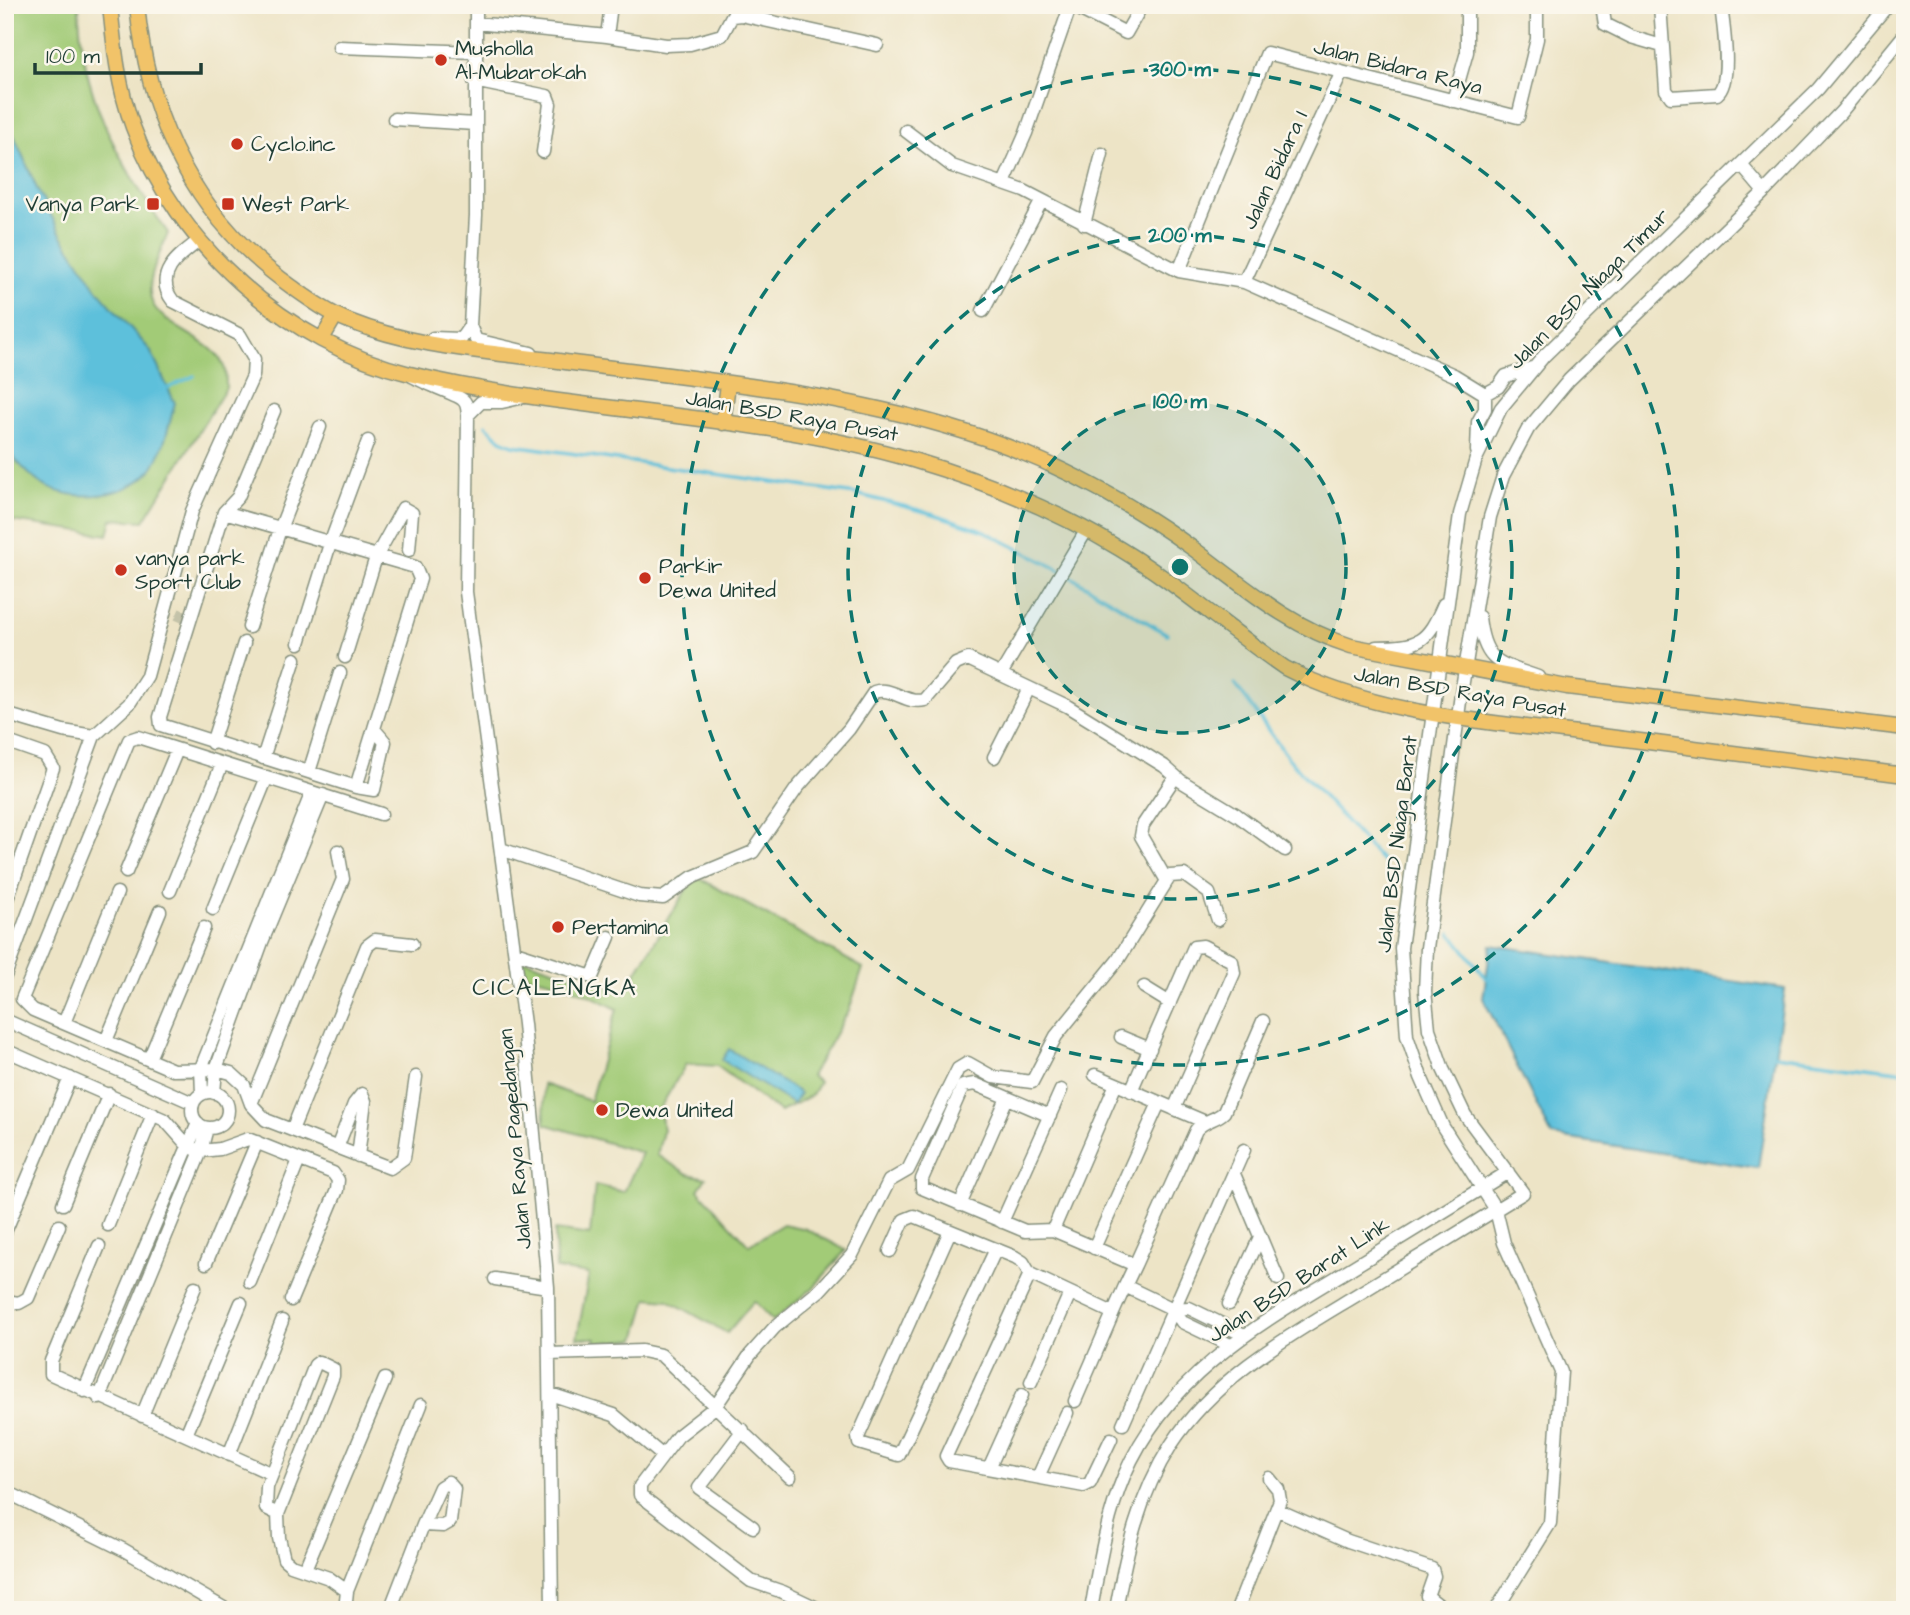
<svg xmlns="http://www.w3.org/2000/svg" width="1910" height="1615" viewBox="0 0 1910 1615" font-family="'Architects Daughter',sans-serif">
<rect width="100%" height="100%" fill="#fbf7ec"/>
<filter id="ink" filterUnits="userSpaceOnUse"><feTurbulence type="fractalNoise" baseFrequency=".0143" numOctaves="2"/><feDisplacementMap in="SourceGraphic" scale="14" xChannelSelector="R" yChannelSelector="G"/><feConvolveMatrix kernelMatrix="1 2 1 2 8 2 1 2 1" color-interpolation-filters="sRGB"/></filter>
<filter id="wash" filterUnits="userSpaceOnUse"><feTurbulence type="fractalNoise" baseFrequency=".00686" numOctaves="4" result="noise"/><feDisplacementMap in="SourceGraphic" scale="28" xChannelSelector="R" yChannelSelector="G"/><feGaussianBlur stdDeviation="1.57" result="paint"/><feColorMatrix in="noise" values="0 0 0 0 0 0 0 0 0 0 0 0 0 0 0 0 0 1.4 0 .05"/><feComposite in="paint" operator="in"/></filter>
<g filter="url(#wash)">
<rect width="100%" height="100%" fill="#ede4c6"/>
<!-- green -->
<path fill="#a2cb77" stroke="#608456" stroke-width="2" d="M 5,5 L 79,5 C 79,93 119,163 168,233 C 161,252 144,282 152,302 C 163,329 217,340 224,367 C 226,373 226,382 226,388 L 144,521 L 112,519 L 108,535 L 5,520 Z
M 699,878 L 863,968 L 849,1010 L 811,1076 L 819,1082 L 812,1095 L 780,1112 L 717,1066 L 686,1064 L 660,1108 L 663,1131 L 657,1155 L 688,1174 L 706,1178 L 698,1190 L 749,1245 L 783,1224 L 806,1229 L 846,1250 L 813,1288 L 773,1321 L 754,1301 L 727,1333 L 668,1300 L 648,1298 L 636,1339 L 595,1343 L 596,1338 L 577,1338 L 589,1274 L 556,1269 L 555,1230 L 590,1235 L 595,1185 L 624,1192 L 642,1153 L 545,1124 L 543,1084 L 590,1101 L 617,1009 C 587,993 558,980 524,975 L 523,959 L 624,993 L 689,885 Z"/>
<!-- water -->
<path fill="#5dc0db" stroke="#3e7e88" stroke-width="2" d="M 5,115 L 38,191 L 62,236 L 99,292 L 150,350 L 175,403 C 169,424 164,452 151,470 C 126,500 65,504 36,480 C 25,471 15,459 5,449 Z
M 1491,945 L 1785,989 L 1758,1168 L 1552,1136 L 1483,998 Z
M 729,1049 L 800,1093 L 793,1104 L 722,1060 Z"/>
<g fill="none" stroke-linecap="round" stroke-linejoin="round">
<!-- stream -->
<path stroke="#5dc0db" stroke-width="3.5" d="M 168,388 L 194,376
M 486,425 L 501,440 L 513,445 L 856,494 L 934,514 L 982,530 L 1056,568 L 1167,634
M 1235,684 L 1289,759 L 1384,863
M 1451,933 L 1486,978
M 1775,1055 L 1905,1072"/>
</g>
</g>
<g filter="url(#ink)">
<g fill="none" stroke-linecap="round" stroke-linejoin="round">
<!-- minor-tunnel -->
<path stroke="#c4c3a9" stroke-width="12" stroke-dasharray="12 6" stroke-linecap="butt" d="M 177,614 L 186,618"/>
<defs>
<path id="minor" d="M 476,5 L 476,215 L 470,326 L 476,340 L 531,353
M 1071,5 L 1126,33 L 1142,5
M 1602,5 L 1605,24 L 1631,37 L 1662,46
M 1660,5 L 1666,90 L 1671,97 L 1717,94 C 1733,81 1723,25 1721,5
M 476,23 L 607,36 L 666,45 L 690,44 L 722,35 L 732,16 L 741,15 L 877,45
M 607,36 L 611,5
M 339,47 L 475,52
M 474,81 L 547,96 L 550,104 L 543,152
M 1453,101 L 1467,52 L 1467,5
M 394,119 L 475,124
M 906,131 L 952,166 L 1024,191 L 1179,271 L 1244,282 L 1454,375 L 1485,394
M 1742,166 L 1764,192
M 1004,183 L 1026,133 L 1070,7
M 1084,224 L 1102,154
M 1179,271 L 1267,53 L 1518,117 L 1537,39 L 1537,5
M 1244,282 L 1341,74
M 983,311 L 1041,202
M 433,338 L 461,339 L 470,326
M 412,376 C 423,383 459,395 463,400 C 468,404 467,410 468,415 L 466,592 L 524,1024 L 548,1287 L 552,1610
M 1485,394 L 1498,387 L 1506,376 L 1532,368
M 468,415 L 481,402 L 502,402 L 524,397
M 1477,451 L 1478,422 L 1485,409 L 1485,394
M 224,512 L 415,567 L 420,579 L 356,787 L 161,725 L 160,717 Z
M 224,512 L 238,497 L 274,411
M 1479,617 C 1484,663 1498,663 1538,677
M 249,627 L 280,529 L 320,427
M 299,643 L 330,544 L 368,441
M 1376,647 C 1419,647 1427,643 1444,604
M 345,657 L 376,557 L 403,508 L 412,513 L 409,550
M 1001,674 L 1086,531
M 5,714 L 63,731 L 94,736 L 129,704 L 147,676 L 192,511 L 253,376 L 254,359 L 240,335 L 173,301 C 152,274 180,255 200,240
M 5,741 L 45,755 L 53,768 L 5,905
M 212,743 L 244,643
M 994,757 L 1029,688
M 263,758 L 295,659
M 309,772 L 340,673
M 356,787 L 374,790 L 385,742 L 374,729
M 381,814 L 138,737 L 129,740 L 22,999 L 33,1010 L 173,1070 L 216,1069 L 231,1073 L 244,1085 L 251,1104 L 266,1120 L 390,1168 L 404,1158 L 416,1077
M 501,849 L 639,896 L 663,898 L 693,877 L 753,852 L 797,788 L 849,729 L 874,692 C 892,686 906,705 925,700 L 956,664 L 968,659 L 1067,706 L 1164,766 L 1181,781 L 1237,815 L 1285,850
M 126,872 L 177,750
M 1167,881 L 1141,836 L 1143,825 L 1175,777
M 170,891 L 222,764
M 213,909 L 267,777
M 515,952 L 592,977 L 609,937
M 5,976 L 94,736
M 1144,987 L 1170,1003
M 5,1020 L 193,1103
M 64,1023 L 117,893
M 1121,1037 L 1150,1049
M 106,1041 L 160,911
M 5,1050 L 165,1120 L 189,1147 L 201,1151 L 220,1149 L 248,1139 L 333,1173 L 338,1180 L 337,1190 L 291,1300
M 149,1059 L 204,928
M 1095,1075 L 1203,1121
M 1131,1091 L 1194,947 L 1203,946 L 1232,961 L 1234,973 L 1174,1109
M192 1110a18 18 0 1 1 36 0a18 18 0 1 1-36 0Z
M 214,1093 L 216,1069 L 262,942 L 323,795
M 202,1094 L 201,1068 L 312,792
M 251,1104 L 343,879 L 338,851
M 1050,1116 L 975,1084 L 963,1086 L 922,1179 L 922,1188 L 1025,1231 L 1053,1230 L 1135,1265 L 1125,1286
M 292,1130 L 367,946 L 375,940 L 412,944
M 337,1148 L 354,1104 L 362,1094 L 365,1101 L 358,1156
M 1234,1174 L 1278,1279
M 63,1204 L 109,1094
M 960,1205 L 1007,1098
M 1002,1222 L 1061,1090
M 108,1225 L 153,1114
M 1053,1230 L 1116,1084
M 950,1231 L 858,1437 L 859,1443 L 899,1455 L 996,1249
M 5,1232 L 70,1078
M 99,1246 L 51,1361 L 51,1374 L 272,1474
M 1094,1248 L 1159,1103
M 890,1251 L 904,1220 L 914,1216 L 1015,1257 L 1023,1262 L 1030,1274 L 1113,1313 L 1125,1286 L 1173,1309 L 1189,1308 L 1244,1335
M 206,1263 L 257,1142
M 1135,1265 L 1196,1130 C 1205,1119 1215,1121 1224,1112 L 1263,1021
M 1030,1274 L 946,1456 L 949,1461 L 1084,1486 L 1090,1483 L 1111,1439
M 495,1279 L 548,1287
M 250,1282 L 299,1160
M 5,1301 L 19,1303 L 28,1298 L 59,1226
M 1229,1304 L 1260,1237
M 1173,1309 L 1182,1322 L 1230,1345
M 549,1354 L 642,1351 L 661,1355 L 790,1477
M 1031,1382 L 1070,1293
M 84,1391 L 198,1123
M 550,1394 L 614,1415 L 663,1456
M 99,1398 L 201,1151 L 207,1128
M 1075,1401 L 1113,1313
M 142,1416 L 195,1287
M 1123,1424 L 1244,1150
M 743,1430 L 699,1488 L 753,1527
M 186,1435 L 241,1303
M 229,1455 L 282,1321
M 989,1468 L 1022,1395
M 1038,1477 L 1067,1413
M 448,1482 L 454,1489 L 450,1522 L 443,1526 L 423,1525 L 440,1487 Z
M 5,1491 L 124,1550 L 227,1610
M 1278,1510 L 1348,1541 L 1432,1569 L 1434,1576 L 1427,1596 L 1445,1610
M 278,1514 L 266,1508 L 267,1487 L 315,1365 L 319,1362 L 333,1369 L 333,1376 L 278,1514 L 279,1538 L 284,1559 L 291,1565 L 329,1578 L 347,1591 L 345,1610
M 305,1569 L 385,1379
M 347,1591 L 421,1405
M 390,1610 L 423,1525
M 821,1610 L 783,1592 L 751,1581 L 640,1495 L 640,1486 L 678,1436 L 715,1407 L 750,1355 L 775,1327 L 820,1290 L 852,1255 L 889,1181 L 908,1170 L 958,1069 L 968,1063 L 993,1077 L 1032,1082 L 1056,1036 L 1118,960 L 1170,876 L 1184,875 L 1209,893 L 1218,920
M 1091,1610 C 1099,1565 1106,1519 1124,1476 C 1166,1377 1257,1325 1345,1272 C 1399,1239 1453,1206 1508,1172
M 1116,1610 C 1126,1552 1139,1495 1171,1445 C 1217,1375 1291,1335 1360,1293 C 1415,1259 1469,1226 1523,1193 L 1465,1115 L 1443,1069 L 1429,1029 L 1425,991 L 1427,948 L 1461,694 L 1490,517 L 1503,476 L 1528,429 L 1569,380 L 1764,192 L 1841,112 L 1905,34
M 1237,1610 L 1280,1500 L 1278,1489 L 1269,1478
M 1496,1610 L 1550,1523 L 1561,1372 L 1504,1243 L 1496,1210 L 1443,1127 L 1421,1077 L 1407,1036 L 1401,948 L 1460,514 L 1476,459 L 1501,408 L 1544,356 L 1818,89 L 1888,5"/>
<path id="major" d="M 110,5 C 114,46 118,87 133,127 C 176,245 288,345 410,374 C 576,414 749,412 913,460 C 984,481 1056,510 1120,549 C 1178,584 1229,630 1285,668 C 1374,714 1480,721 1578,733 C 1687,747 1796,761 1905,775
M 137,5 C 148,121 196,219 292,287 C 309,299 328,313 349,321 C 414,347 483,351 551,360 C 698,380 847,391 987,439 C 1061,465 1132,504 1195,550 C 1246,588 1290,627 1351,646 L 1567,687 L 1905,728
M 322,339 L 336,315
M 723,423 L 728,384"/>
</defs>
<!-- minor casing -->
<use href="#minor" stroke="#86907d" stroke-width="15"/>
<!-- major casing -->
<use href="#major" stroke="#86907d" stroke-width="17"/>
<!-- minor -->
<use href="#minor" stroke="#fff" stroke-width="12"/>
<!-- major -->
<use href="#major" stroke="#f1c369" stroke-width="14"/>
</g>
</g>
<!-- distance rings -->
<circle cx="1180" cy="567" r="166" fill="#0f766e" fill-opacity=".12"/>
<g fill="none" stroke="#0f766e" stroke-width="3.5" stroke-dasharray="12 9">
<circle cx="1180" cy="567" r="166"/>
<circle cx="1180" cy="567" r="332"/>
<circle cx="1180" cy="567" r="498"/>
</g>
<!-- markers -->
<g fill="#c8321e" stroke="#fbf7ec" stroke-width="2.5">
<circle cx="441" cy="60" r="7"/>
<circle cx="237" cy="144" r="7"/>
<rect x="146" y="197" width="14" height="14" rx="3.5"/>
<rect x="221" y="197" width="14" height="14" rx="3.5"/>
<circle cx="121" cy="570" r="7"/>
<circle cx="645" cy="578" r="7"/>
<circle cx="558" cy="927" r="7"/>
<circle cx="602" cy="1110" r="7"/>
</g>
<g text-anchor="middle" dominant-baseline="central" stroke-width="5" stroke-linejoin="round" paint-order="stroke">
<!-- poi labels -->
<g font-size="21" fill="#1f3d34" stroke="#fbf7ec" text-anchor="start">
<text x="455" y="48">Musholla<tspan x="455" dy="24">Al-Mubarokah</tspan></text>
<text x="251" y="144">Cyclo.inc</text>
<text x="139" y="204" text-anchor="end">Vanya Park</text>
<text x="242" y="204">West Park</text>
<text x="135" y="558">vanya park<tspan x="135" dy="24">Sport Club</tspan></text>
<text x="659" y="566">Parkir<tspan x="659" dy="24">Dewa United</tspan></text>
<text x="572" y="927">Pertamina</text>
<text x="616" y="1110">Dewa United</text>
</g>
<!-- street labels -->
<g font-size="21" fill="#1f3d34" stroke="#fbf7ec">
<text transform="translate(1398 67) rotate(14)">Jalan Bidara Raya</text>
<text transform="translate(1275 170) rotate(-65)">Jalan Bidara I</text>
<text transform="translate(1589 289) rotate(-45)">Jalan BSD Niaga Timur</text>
<text transform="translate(792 416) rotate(10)">Jalan BSD Raya Pusat</text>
<text transform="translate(1460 692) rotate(10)">Jalan BSD Raya Pusat</text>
<text transform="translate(1397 844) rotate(-83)">Jalan BSD Niaga Barat</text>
<text transform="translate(515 1139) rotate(-95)">Jalan Raya Pagedangan</text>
<text transform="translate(1299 1280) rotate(-33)">Jalan BSD Barat Link</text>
</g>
<!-- quarter labels -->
<g font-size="24" letter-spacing="2" fill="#1f3d34" stroke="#fbf7ec">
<text x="555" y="988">CICALENGKA</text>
</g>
</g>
<circle cx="1180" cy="567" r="10" fill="#0f766e" stroke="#fbf7ec" stroke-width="3.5"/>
<g font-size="21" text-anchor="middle" font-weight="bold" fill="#0f766e" stroke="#fbf7ec" stroke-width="5" stroke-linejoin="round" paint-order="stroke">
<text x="1180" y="76">300 m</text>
<text x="1180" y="242">200 m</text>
<text x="1180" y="408">100 m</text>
</g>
<!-- margin -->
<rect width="1910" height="1615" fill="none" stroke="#fbf7ec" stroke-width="28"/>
<!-- scale -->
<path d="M35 63v10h166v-10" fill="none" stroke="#1f3d34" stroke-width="3.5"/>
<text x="46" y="63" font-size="21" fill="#1f3d34" stroke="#fbf7ec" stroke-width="5" paint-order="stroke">100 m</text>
</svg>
